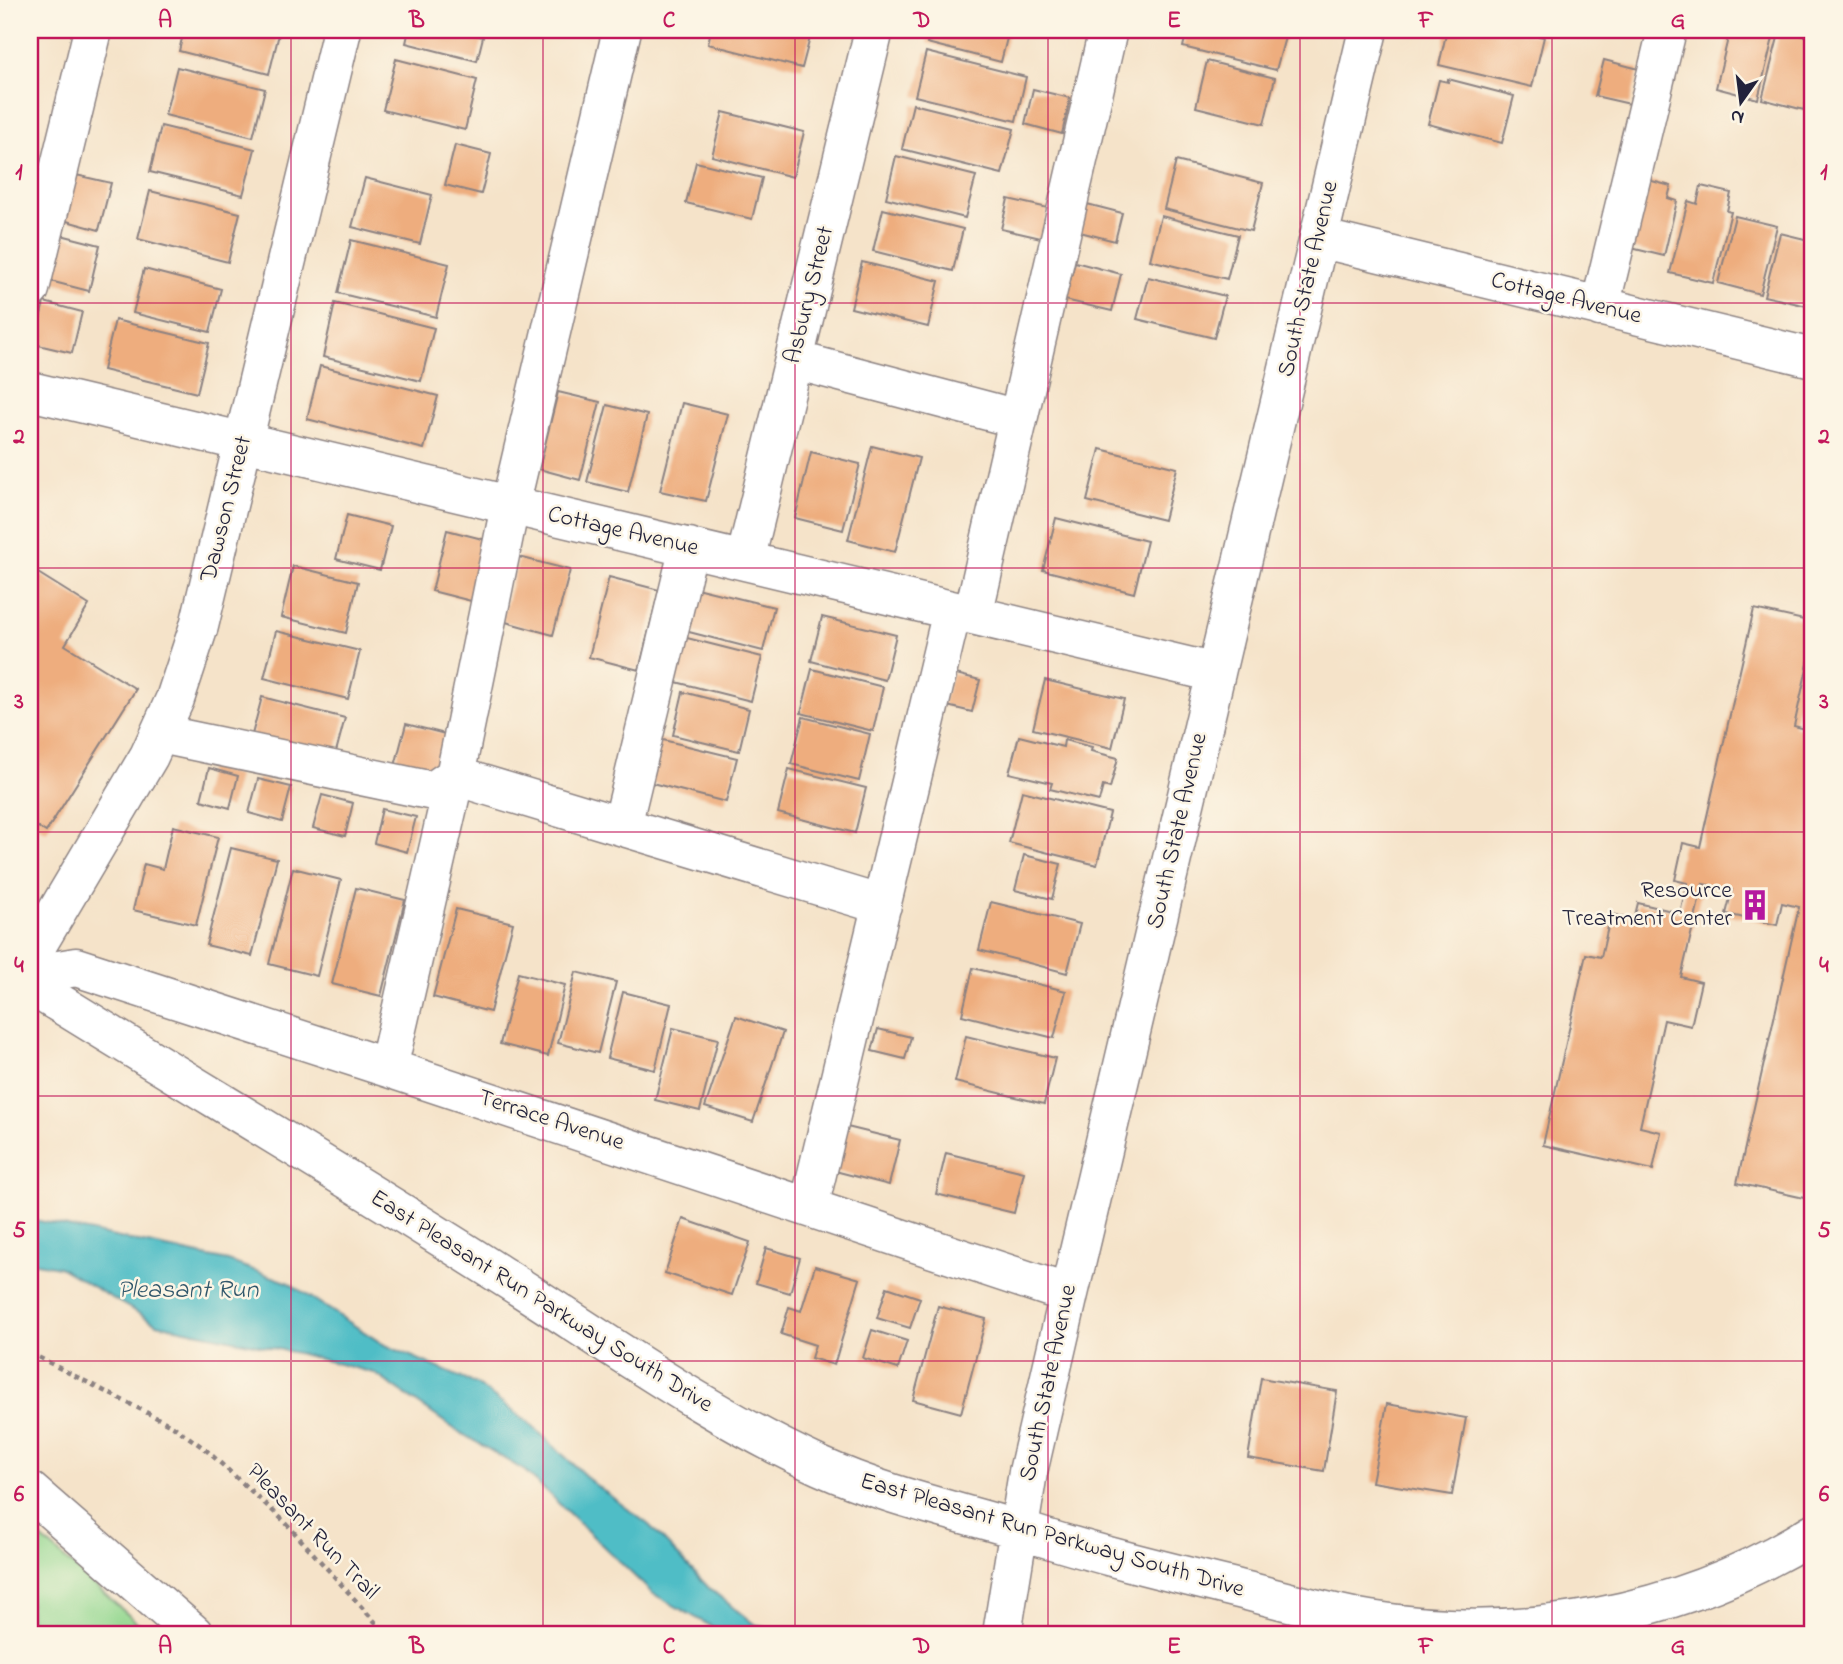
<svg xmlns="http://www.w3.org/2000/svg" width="1843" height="1664" viewBox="0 0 1843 1664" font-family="'Indie Flower',sans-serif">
<rect width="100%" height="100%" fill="#fcf5e5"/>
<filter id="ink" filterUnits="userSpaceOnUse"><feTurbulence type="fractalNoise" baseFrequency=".0143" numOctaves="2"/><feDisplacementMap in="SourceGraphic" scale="14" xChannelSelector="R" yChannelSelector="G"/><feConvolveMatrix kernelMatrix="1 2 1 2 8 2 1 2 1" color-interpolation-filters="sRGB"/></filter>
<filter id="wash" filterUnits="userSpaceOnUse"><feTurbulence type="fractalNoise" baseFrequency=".00686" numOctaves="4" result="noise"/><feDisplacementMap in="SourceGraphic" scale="28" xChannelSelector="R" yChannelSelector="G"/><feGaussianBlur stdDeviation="1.57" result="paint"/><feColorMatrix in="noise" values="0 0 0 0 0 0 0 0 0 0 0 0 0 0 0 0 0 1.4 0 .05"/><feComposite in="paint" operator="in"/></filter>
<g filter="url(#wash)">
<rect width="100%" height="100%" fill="#f5e3c9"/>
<!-- green -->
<path fill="#93d78f" stroke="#5a7c65" stroke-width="2" d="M 30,1528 L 150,1634 L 30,1634 Z"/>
<!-- water -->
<path fill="#4fbdc6" stroke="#387080" stroke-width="2" d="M 30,1219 L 228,1261 L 287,1282 L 383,1344 L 476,1384 L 528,1422 L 593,1483 L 649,1525 L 709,1588 L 754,1624 L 781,1634 L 725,1634 L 652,1593 L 525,1471 L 456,1430 L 374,1373 L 297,1353 L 157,1324 L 59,1267 L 30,1262 Z"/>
<g id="blocks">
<!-- building -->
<path fill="#eead7e" d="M 184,30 L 280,30 L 269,74 L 179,51 Z
M 409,30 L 457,30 L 483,37 L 477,61 L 406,43 Z
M 711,30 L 812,30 L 802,68 L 708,44 Z
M 930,30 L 1009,30 L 1001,62 L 927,43 Z
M 1187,30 L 1287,30 L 1276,70 L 1183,47 Z
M 1447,30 L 1510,30 L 1544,37 L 1532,87 L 1439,65 Z
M 1730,30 L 1775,30 L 1758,99 L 1716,88 Z
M 1780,30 L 1813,38 L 1813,75 L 1804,110 L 1762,99 Z
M 926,52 L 1026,77 L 1016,121 L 915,96 Z
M 396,59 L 477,80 L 465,130 L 383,110 Z
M 1604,60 L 1639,69 L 1630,104 L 1595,96 Z
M 1207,61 L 1275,78 L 1264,124 L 1196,107 Z
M 177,67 L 265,89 L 253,137 L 165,115 Z
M 1448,79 L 1514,96 L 1502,143 L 1428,124 L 1439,80 L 1448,82 Z
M 1033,89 L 1070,98 L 1062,134 L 1025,124 Z
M 913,104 L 1014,129 L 1002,174 L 902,149 Z
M 723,112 L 804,132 L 793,177 L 712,156 Z
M 161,126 L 255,149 L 243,195 L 150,172 Z
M 455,145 L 491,154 L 481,194 L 445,185 Z
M 896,156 L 976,176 L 965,218 L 886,198 Z
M 1176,161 L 1263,183 L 1251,231 L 1164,209 Z
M 696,162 L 762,178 L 752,219 L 686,203 Z
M 76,175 L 111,183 L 99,230 L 63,220 Z
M 365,178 L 432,195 L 420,244 L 352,227 Z
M 1648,180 L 1671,186 L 1668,198 L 1677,201 L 1664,256 L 1627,247 Z
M 1701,186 L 1731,193 L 1727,211 L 1731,212 L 1713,283 L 1670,273 L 1688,201 L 1697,204 Z
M 150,191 L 240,213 L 228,262 L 138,239 Z
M 1008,199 L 1048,208 L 1041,238 L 1001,229 Z
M 1087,204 L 1122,213 L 1115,241 L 1080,232 Z
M 883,209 L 963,229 L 953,271 L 873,251 Z
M 1161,216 L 1238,235 L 1227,279 L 1150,260 Z
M 1735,216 L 1777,226 L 1760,294 L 1718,283 Z
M 1780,233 L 1813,241 L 1813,281 L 1807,306 L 1764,296 Z
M 61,235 L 100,245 L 89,291 L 50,281 Z
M 351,240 L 449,264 L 436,317 L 338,293 Z
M 862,262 L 939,281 L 928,327 L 851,308 Z
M 1075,262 L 1121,274 L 1112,311 L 1065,300 Z
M 144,269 L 221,289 L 210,332 L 133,313 Z
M 1148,277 L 1225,296 L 1214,338 L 1137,319 Z
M 44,302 L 82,312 L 72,353 L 34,344 Z
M 335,303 L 434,328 L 421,381 L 323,357 Z
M 115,320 L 209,343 L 197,393 L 103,370 Z
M 320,366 L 438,396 L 424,449 L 307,419 Z
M 558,392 L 600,402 L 580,480 L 539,469 Z
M 682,403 L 728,414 L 706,501 L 660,491 Z
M 607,405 L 647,415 L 628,492 L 587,482 Z
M 872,446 L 919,458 L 895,552 L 848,540 Z
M 1100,449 L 1177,468 L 1164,520 L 1087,501 Z
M 811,452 L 860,464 L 843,530 L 795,518 Z
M 347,515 L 391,526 L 380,570 L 336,559 Z
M 1056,518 L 1147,541 L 1134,593 L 1043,570 Z
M 447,530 L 494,542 L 479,603 L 432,591 Z
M 519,557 L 570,570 L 553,635 L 502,621 Z
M 293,566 L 358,582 L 346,633 L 281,617 Z
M 30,568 L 89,605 L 65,645 L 136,689 L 46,832 L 30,822 Z
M 609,577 L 659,590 L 639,670 L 589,657 Z
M 696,588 L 774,607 L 763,651 L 685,631 Z
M 1754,609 L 1813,622 L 1813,642 L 1794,726 L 1813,731 L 1813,1200 L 1737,1183 L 1799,907 L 1782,903 L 1777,925 L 1726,914 L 1732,890 L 1703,884 L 1681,977 L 1701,982 L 1691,1026 L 1664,1020 L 1640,1127 L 1661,1132 L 1653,1170 L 1543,1145 L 1586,954 L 1601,957 L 1611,914 L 1634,919 L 1638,903 L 1680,913 L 1687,883 L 1675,880 L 1683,843 L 1700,847 Z
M 822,617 L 896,635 L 885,680 L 811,661 Z
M 276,631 L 360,651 L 348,699 L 264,678 Z
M 683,637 L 762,657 L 751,701 L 672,681 Z
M 812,669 L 883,687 L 873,731 L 801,713 Z
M 952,673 L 980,680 L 972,712 L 943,705 Z
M 1045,680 L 1124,699 L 1112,748 L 1033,729 Z
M 683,692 L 749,709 L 739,751 L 673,735 Z
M 262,697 L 345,718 L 333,763 L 250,742 Z
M 803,717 L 870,734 L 859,781 L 791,764 Z
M 406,724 L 449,735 L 438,777 L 395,766 Z
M 1019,736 L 1063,747 L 1064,740 L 1092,747 L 1091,751 L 1118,758 L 1110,788 L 1103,786 L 1099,801 L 1050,789 L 1052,783 L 1009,773 Z
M 659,739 L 737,758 L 726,802 L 648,782 Z
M 209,768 L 238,776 L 230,808 L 201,800 Z
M 789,769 L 866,788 L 855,833 L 778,813 Z
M 258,779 L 291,787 L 282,822 L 249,813 Z
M 1022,791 L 1110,813 L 1097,865 L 1009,843 Z
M 322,795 L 353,803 L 345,836 L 313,828 Z
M 382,809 L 416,817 L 407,852 L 374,843 Z
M 173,826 L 218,837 L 196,925 L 133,910 L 144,864 L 163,869 Z
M 231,848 L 277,859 L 252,956 L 206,945 Z
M 1024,855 L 1061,864 L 1052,899 L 1015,890 Z
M 293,868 L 341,880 L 317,976 L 269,964 Z
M 356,888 L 405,900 L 381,996 L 332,984 Z
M 991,902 L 1080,924 L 1067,973 L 979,950 Z
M 456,909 L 513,923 L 490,1012 L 433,997 Z
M 973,968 L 1066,991 L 1054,1038 L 962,1015 Z
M 576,972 L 616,982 L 598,1053 L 558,1043 Z
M 518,973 L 565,985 L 548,1056 L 500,1044 Z
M 623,992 L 671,1004 L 655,1070 L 607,1058 Z
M 736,1016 L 783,1032 L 753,1122 L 705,1107 Z
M 673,1028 L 718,1039 L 700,1111 L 655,1100 Z
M 878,1029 L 911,1037 L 905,1059 L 872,1051 Z
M 966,1036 L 1055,1058 L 1044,1104 L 955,1082 Z
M 847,1127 L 900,1140 L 889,1185 L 835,1171 Z
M 946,1153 L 1024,1172 L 1014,1213 L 936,1194 Z
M 683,1219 L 750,1242 L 732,1295 L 665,1273 Z
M 766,1248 L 800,1258 L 790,1293 L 756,1283 Z
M 815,1266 L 860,1279 L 834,1365 L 811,1358 L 815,1345 L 781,1334 L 789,1307 L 801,1311 Z
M 887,1287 L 920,1298 L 910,1328 L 877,1318 Z
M 938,1306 L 986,1319 L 961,1413 L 913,1400 Z
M 872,1330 L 907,1341 L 898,1369 L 863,1358 Z
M 1261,1378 L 1337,1391 L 1324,1471 L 1248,1458 Z
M 1387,1404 L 1466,1418 L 1452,1495 L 1372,1482 Z"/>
</g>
</g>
<g filter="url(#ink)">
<use href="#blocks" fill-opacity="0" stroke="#8c8282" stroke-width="2"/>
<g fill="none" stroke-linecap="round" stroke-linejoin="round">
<defs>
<path id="minor" d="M 622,30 L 510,506 L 455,776 L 882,905
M 1319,238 L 1813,358
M 30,289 L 93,30
M 1600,307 L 1667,30
M 794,360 L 1018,419
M 30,391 L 1216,673
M 745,561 L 874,30
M 973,615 L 1108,30
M 160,734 L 433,791 L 455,776
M 622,826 L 689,547
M 30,957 L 149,756 L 175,699 L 199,626 L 342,30
M 30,975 L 76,967 L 388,1068 L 1069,1294
M 30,985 C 186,1082 344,1175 499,1274 C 604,1340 706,1414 820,1466 C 886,1496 957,1511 1026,1532 C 1095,1554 1165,1571 1235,1588 C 1279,1599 1324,1612 1369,1620 C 1522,1645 1682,1615 1813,1533
M 388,1068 L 455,776
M 809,1207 L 952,611
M 30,1491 L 194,1634
M 1002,1634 L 1028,1472 L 1069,1294 L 1368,30"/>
</defs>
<!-- minor casing -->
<use href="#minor" stroke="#8c8282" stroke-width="41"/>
<!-- path -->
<path stroke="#8c8282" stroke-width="4.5" stroke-dasharray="5 5" stroke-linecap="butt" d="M 30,1353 L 173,1426 L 205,1449 L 284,1521 L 386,1634"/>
<!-- minor -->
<use href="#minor" stroke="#fff" stroke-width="38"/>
</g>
</g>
<!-- grid -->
<path fill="none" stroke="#c2185b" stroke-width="2" stroke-opacity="0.55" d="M 291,30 L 291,1634M 543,30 L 543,1634M 795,30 L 795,1634M 1048,30 L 1048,1634M 1300,30 L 1300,1634M 1552,30 L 1552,1634M 30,303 L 1813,303M 30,568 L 1813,568M 30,832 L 1813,832M 30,1096 L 1813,1096M 30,1361 L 1813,1361"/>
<!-- icons -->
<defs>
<symbol id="building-bare" viewBox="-9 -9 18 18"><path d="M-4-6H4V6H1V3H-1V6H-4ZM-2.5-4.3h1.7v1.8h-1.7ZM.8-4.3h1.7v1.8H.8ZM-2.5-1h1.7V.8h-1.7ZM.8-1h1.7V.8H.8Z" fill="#b5179e" stroke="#fcf5e5" stroke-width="2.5" paint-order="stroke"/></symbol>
</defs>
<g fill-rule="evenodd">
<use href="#building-bare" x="1733" y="883" width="44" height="44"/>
</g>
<g text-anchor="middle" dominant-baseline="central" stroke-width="5" stroke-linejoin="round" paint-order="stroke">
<!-- street labels -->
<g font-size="24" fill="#22223b" stroke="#fcf5e5">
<text transform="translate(1309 279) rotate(-77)">South State Avenue</text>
<text transform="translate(810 295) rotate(-76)">Asbury Street</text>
<text transform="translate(1566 299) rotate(14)">Cottage Avenue</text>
<text transform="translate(227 509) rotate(-76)">Dawson Street</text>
<text transform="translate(623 532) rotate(13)">Cottage Avenue</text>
<text transform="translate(1178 831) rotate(-77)">South State Avenue</text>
<text transform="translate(551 1121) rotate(18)">Terrace Avenue</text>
<text transform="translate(541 1302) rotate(32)">East Pleasant Run Parkway South Drive</text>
<text transform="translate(1049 1383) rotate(-78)">South State Avenue</text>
<text transform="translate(312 1532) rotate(46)">Pleasant Run Trail</text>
<text transform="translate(1052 1536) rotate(16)">East Pleasant Run Parkway South Drive</text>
</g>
<!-- poi labels -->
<g font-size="24" fill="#22223b" stroke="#fcf5e5" text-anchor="end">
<text x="1732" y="891">Resource<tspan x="1732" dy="28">Treatment Center</tspan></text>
</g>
<!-- water labels -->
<g font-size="26" font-style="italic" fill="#32586c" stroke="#fcf5e5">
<text x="188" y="1291">Pleasant Run</text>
</g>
</g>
<!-- margin -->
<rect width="1843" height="1664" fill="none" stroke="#fcf5e5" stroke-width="77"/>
<!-- north arrow -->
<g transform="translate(1741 102) rotate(194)" stroke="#fcf5e5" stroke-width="5" paint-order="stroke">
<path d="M0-5L12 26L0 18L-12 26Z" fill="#22223b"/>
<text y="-10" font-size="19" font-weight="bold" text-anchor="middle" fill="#22223b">N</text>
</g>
<rect x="38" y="38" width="1766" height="1588" fill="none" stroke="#c2185b" stroke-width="2.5"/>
<g font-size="23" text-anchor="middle" font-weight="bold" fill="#c2185b">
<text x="165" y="27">A</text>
<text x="417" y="27">B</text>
<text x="669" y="27">C</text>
<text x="922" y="27">D</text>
<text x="1174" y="27">E</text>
<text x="1426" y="27">F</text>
<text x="1678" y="27">G</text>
<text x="19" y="179">1</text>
<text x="1824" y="179">1</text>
<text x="19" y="443">2</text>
<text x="1824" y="443">2</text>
<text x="19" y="708">3</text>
<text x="1824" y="708">3</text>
<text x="19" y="972">4</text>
<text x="1824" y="972">4</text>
<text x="19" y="1237">5</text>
<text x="1824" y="1237">5</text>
<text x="19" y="1501">6</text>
<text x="1824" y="1501">6</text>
<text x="165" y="1653">A</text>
<text x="417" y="1653">B</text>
<text x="669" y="1653">C</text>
<text x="922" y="1653">D</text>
<text x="1174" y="1653">E</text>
<text x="1426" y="1653">F</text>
<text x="1678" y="1653">G</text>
</g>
</svg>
